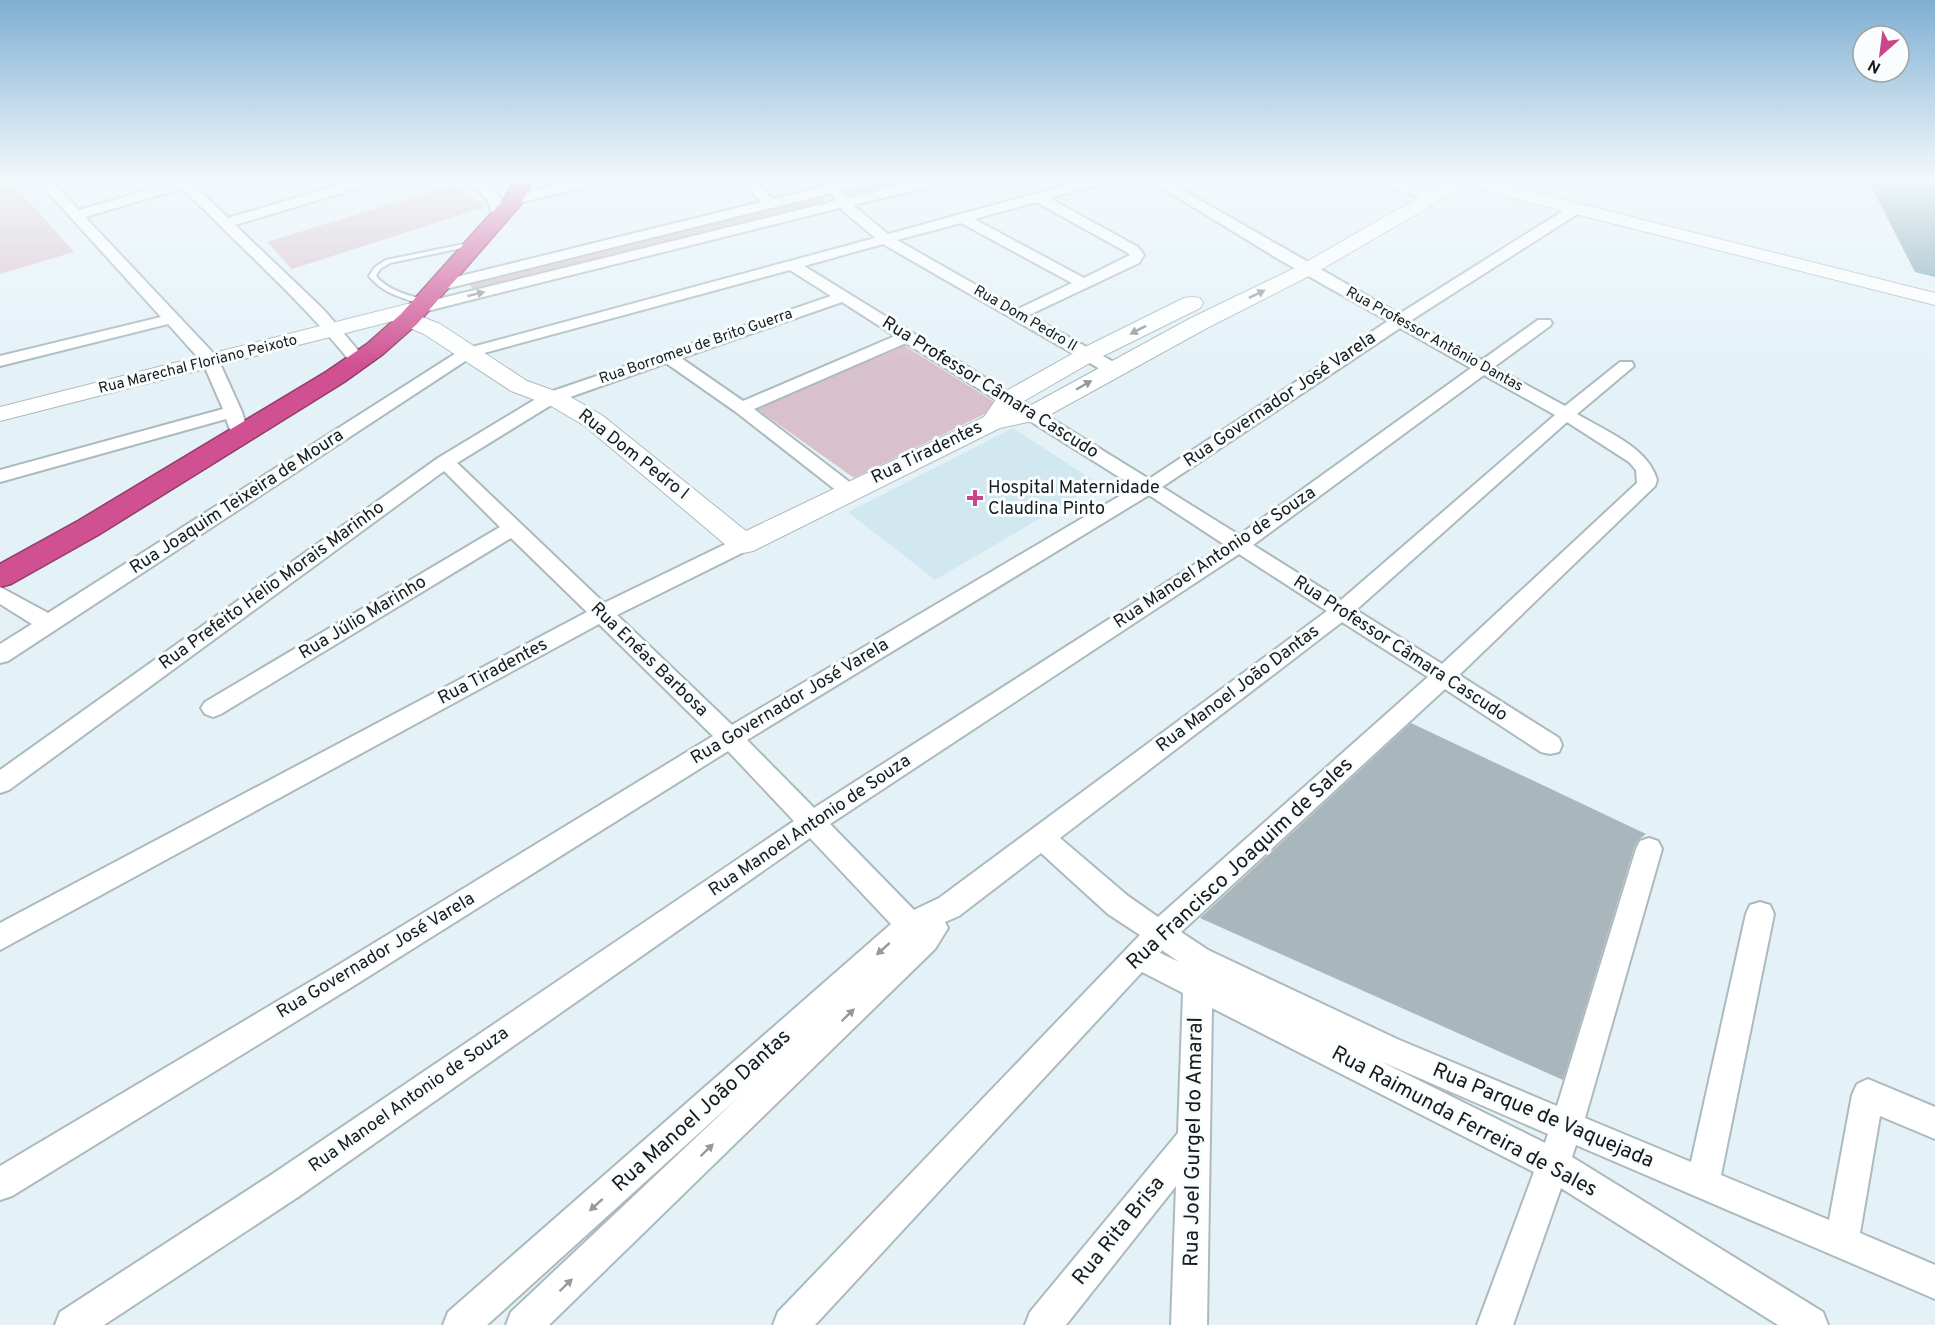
<svg xmlns="http://www.w3.org/2000/svg" width="1935" height="1325" viewBox="0 0 1935 1325" font-family="Overpass,sans-serif">
<rect width="100%" height="100%" fill="#e4f2f8"/>
<!-- built -->
<path fill="#d1e8f0" d="M 1013,428 L 1099,484 L 935,580 L 848,512 Z"/>
<!-- green -->
<path fill="#d9c1cb" d="M 888,180 L 925,180 L 847,200 L 841,192 Z
M 12,182 L 74,252 L 0,274 L 0,185 Z
M 455,184 L 485,207 L 292,269 L 267,242 Z
M 820,195 L 827,206 L 475,292 L 468,282 Z
M 897,341 L 1001,406 L 854,478 L 753,406 Z"/>
<!-- water -->
<path fill="#81a8b4" d="M 1868,180 L 1935,180 L 1935,277 L 1915,272 Z"/>
<!-- building -->
<path fill="#a9b7bc" d="M 1411,723 L 1646,834 L 1638,840 L 1634,848 L 1563,1080 L 1200,918 Z"/>
<g fill="none" stroke-linecap="round" stroke-linejoin="round">
<defs>
<path id="lane" d="M 474,242 L 476,243 L 476,245 L 390,263 L 380,269 L 376,276 C 389,291 407,295 426,300 L 426,304 L 420,304 C 401,297 382,293 369,276 L 375,267 L 386,260 Z"/>
<path id="street" d="M 37,180 L 50,180 L 79,210 L 177,182 L 176,180 L 203,180 L 194,185 L 228,218 L 356,180 L 376,180 L 375,183 L 235,225 L 324,310 L 367,361 L 359,366 L 353,365 C 302,300 239,247 183,188 L 85,217 L 217,357 L 242,412 L 249,436 L 246,440 L 234,440 L 226,419 L 0,482 L 0,470 L 223,409 L 203,363 L 168,324 L 0,366 L 0,356 L 161,317 Z
M 468,180 C 490,180 502,193 506,215 L 504,218 L 494,218 L 487,199 Z
M 577,180 L 599,180 L 598,183 L 514,204 L 507,200 L 509,197 Z
M 742,180 L 755,180 L 773,199 L 851,180 L 874,180 L 873,183 L 841,191 L 847,198 L 921,180 L 944,180 L 943,183 L 853,205 L 888,234 L 1086,180 L 1108,180 L 1107,183 L 1049,198 L 1138,247 L 1144,255 L 1139,263 L 1029,315 L 1119,365 L 1121,369 L 1119,373 L 1107,373 L 883,244 L 804,266 L 1149,479 L 1388,321 L 1280,260 L 1149,180 L 1165,180 L 1399,314 L 1569,207 L 1579,207 L 1581,210 L 1579,213 L 1410,321 L 1482,360 L 1538,320 L 1550,320 L 1552,323 L 1550,326 L 1494,367 L 1565,406 L 1620,362 L 1632,362 L 1634,366 L 1577,414 C 1605,431 1648,447 1657,480 L 1655,486 L 1459,675 L 1559,738 L 1562,745 L 1559,752 L 1550,754 L 1541,752 L 1445,689 L 1181,932 L 1208,950 L 1397,1039 L 1557,1106 L 1636,849 L 1640,841 L 1649,838 L 1658,841 L 1662,849 L 1585,1118 L 1691,1162 L 1746,914 L 1750,905 L 1760,902 L 1770,905 L 1774,914 L 1721,1175 L 1829,1220 L 1852,1095 L 1857,1084 L 1868,1079 L 1935,1107 L 1935,1139 L 1880,1116 L 1860,1233 L 1935,1265 L 1935,1299 L 1576,1145 L 1572,1157 L 1823,1312 L 1828,1325 L 1778,1325 L 1561,1188 L 1513,1325 L 1477,1325 L 1534,1172 L 1212,1008 L 1207,1325 L 1171,1325 L 1176,1186 L 1066,1325 L 1025,1325 L 1030,1312 L 1178,1133 L 1183,993 L 1142,972 L 815,1325 L 773,1325 L 778,1312 L 1140,935 L 1108,914 L 1041,853 L 959,916 L 945,922 L 948,928 L 935,949 L 549,1325 L 506,1325 L 511,1312 L 740,1096 L 487,1325 L 443,1325 L 448,1312 L 891,924 L 810,838 L 298,1197 L 104,1325 L 55,1325 L 60,1312 L 274,1173 L 794,821 L 728,751 L 355,985 L 12,1196 L 0,1200 L 0,1166 L 335,967 L 713,736 L 599,624 L 0,950 L 0,923 L 587,612 L 511,538 L 221,714 L 213,717 L 205,714 L 201,708 L 205,702 L 500,527 L 444,471 L 9,790 L 0,793 L 0,770 L 438,458 L 544,394 L 831,296 L 790,270 L 473,356 L 8,661 L 0,663 L 0,644 L 32,624 L 0,604 L 0,587 L 48,613 L 461,350 L 875,238 L 840,208 L 419,313 L 411,308 L 414,305 L 835,201 L 832,193 L 437,291 L 429,286 L 432,283 L 761,202 ZM 1036,202 L 1128,253 L 1130,255 L 1084,278 L 974,219 ZM 961,223 L 1072,283 L 1018,309 L 897,240 ZM 842,302 L 895,336 L 743,401 L 681,358 ZM 1400,328 L 1471,368 L 1239,535 L 1162,487 ZM 906,343 L 1135,487 L 732,725 L 617,615 L 750,549 L 753,544 L 750,539 L 743,537 L 736,539 L 604,603 L 457,463 L 556,402 L 666,363 L 736,412 L 842,495 L 856,495 L 859,491 L 856,487 L 754,409 ZM 1484,375 L 1555,415 L 1341,600 L 1253,545 ZM 1567,422 L 1629,462 L 1636,470 L 1637,483 L 1442,664 L 1356,610 ZM 1149,495 L 1225,545 L 814,808 L 747,740 ZM 1239,554 L 1327,611 L 939,898 L 914,910 L 830,824 ZM 1342,622 L 1428,677 L 1158,917 L 1128,896 L 1060,838 ZM 1162,950 L 1179,962 L 1160,953 ZM 1380,1061 L 1548,1134 L 1545,1143 Z
M 1374,180 L 1394,180 L 1437,194 L 1439,197 L 1437,200 L 1427,200 Z"/>
<path id="secondary" d="M 1449,180 L 1484,180 L 1935,293 L 1935,305 L 1465,186 L 1315,273 L 1207,328 L 1042,419 L 1000,428 L 753,551 L 743,553 L 733,551 L 585,426 L 551,406 L 511,391 L 424,334 L 393,321 L 0,421 L 0,407 L 415,302 L 423,304 L 426,309 L 423,314 L 417,315 L 440,324 L 527,381 L 569,396 L 603,416 L 746,531 L 984,417 L 999,395 L 1079,350 L 1184,298 L 1192,297 L 1200,298 L 1203,303 L 1200,308 L 1095,360 L 1017,405 L 1013,411 L 1026,408 L 1191,318 L 1301,265 Z"/>
<path id="highway" d="M 514,180 L 533,180 L 521,204 L 417,324 L 383,354 L 344,382 L 98,535 L 11,584 L 0,587 L 0,564 L 78,521 L 326,372 L 367,344 L 401,314 L 505,198 Z"/>
</defs>
<!-- lane casing -->
<use href="#lane" stroke="#acbabf" stroke-width="4"/>
<!-- street casing -->
<use href="#street" stroke="#acbabf" stroke-width="4"/>
<!-- secondary casing -->
<use href="#secondary" stroke="#acbabf" stroke-width="2"/>
<!-- highway casing -->
<use href="#highway" stroke="#903e69" stroke-width="3"/>
<!-- lane -->
<use href="#lane" fill="#fff" fill-rule="evenodd"/>
<!-- street -->
<use href="#street" fill="#fff" fill-rule="evenodd"/>
<!-- secondary -->
<use href="#secondary" fill="#fff" fill-rule="evenodd"/>
<!-- highway -->
<use href="#highway" fill="#d15092" fill-rule="evenodd"/>
</g>
<!-- one-way arrows -->
<defs><path id="oneway-solid" d="M-6-.8H1V-3.2L6.5 0L1 3.2V.8H-6Z" transform="scale(1.5)"/></defs>
<g fill="#969999">
<use href="#oneway-solid" transform="translate(476 294) rotate(-14)"/>
<use href="#oneway-solid" transform="translate(1257 294) rotate(-26)"/>
<use href="#oneway-solid" transform="translate(1138 330) rotate(153)"/>
<use href="#oneway-solid" transform="translate(1084 385) rotate(-30)"/>
<use href="#oneway-solid" transform="translate(883 949) rotate(138)"/>
<use href="#oneway-solid" transform="translate(848 1015) rotate(-44)"/>
<use href="#oneway-solid" transform="translate(707 1150) rotate(-44)"/>
<use href="#oneway-solid" transform="translate(596 1205) rotate(138)"/>
<use href="#oneway-solid" transform="translate(566 1285) rotate(-44)"/>
</g>
<!-- sky -->
<linearGradient id="sky" x2="0" y2="1"><stop stop-color="#7fafd3"/><stop offset="0.49" stop-color="#f3f9fc"/><stop offset="1" stop-color="#f3f9fc" stop-opacity="0"/></linearGradient>
<rect width="1935" height="366" fill="url(#sky)"/>
<!-- markers -->
<path fill="#ca468b" stroke="#fafdfe" stroke-width="2" d="M972 489h6v6h6v6h-6v6h-6v-6h-6v-6h6z"/>
<g text-anchor="middle" dominant-baseline="central" stroke-width="6" stroke-linejoin="round" paint-order="stroke">
<!-- far-street labels -->
<g font-size="15" fill="#161c1d" stroke="#fafdfe">
<text transform="translate(1025 319) rotate(30)">Rua Dom Pedro II</text>
<text transform="translate(1434 340) rotate(29)">Rua Professor Antônio Dantas</text>
<text transform="translate(696 347) rotate(-19)">Rua Borromeu de Brito Guerra</text>
<text transform="translate(198 365) rotate(-14)">Rua Marechal Floriano Peixoto</text>
</g>
<!-- street labels -->
<g font-size="18" fill="#161c1d" stroke="#fafdfe">
<text transform="translate(990 388) rotate(32)">Rua Professor Câmara Cascudo</text>
<text transform="translate(1280 400) rotate(-34)">Rua Governador José Varela</text>
<text transform="translate(927 453) rotate(-26)">Rua Tiradentes</text>
<text transform="translate(633 455) rotate(38)">Rua Dom Pedro I</text>
<text transform="translate(237 502) rotate(-33)">Rua Joaquim Teixeira de Moura</text>
<text transform="translate(1215 558) rotate(-34)">Rua Manoel Antonio de Souza</text>
<text transform="translate(272 586) rotate(-36)">Rua Prefeito Helio Morais Marinho</text>
<text transform="translate(363 618) rotate(-31)">Rua Júlio Marinho</text>
<text transform="translate(1400 649) rotate(33)">Rua Professor Câmara Cascudo</text>
<text transform="translate(649 660) rotate(44)">Rua Enéas Barbosa</text>
<text transform="translate(493 672) rotate(-28)">Rua Tiradentes</text>
<text transform="translate(1238 689) rotate(-37)">Rua Manoel João Dantas</text>
<text transform="translate(790 702) rotate(-31)">Rua Governador José Varela</text>
<text transform="translate(810 826) rotate(-34)">Rua Manoel Antonio de Souza</text>
<text transform="translate(376 956) rotate(-31)">Rua Governador José Varela</text>
<text transform="translate(409 1100) rotate(-35)">Rua Manoel Antonio de Souza</text>
</g>
<!-- poi labels -->
<g font-size="18" fill="#161c1d" stroke="#fafdfe" text-anchor="start">
<text x="988" y="488">Hospital Maternidade<tspan x="988" dy="21">Claudina Pinto</tspan></text>
</g>
<!-- near-street labels -->
<g font-size="21" fill="#161c1d" stroke="#fafdfe">
<text transform="translate(1240 864) rotate(-43)">Rua Francisco Joaquim de Sales</text>
<text transform="translate(702 1111) rotate(-42)">Rua Manoel João Dantas</text>
<text transform="translate(1543 1116) rotate(23)">Rua Parque de Vaquejada</text>
<text transform="translate(1464 1122) rotate(28)">Rua Raimunda Ferreira de Sales</text>
<text transform="translate(1194 1142) rotate(-89)">Rua Joel Gurgel do Amaral</text>
<text transform="translate(1119 1231) rotate(-51)">Rua Rita Brisa</text>
</g>
</g>
<!-- north arrow -->
<g transform="translate(1881 54) rotate(208)"><circle r="28" fill="#fafdfe" stroke="#9fa3a4" stroke-width="1.5"/>
<path d="M0-4.5L10 22L0 15L-10 22Z" fill="#ca468b"/>
<text y="-9" font-size="16" font-weight="bold" text-anchor="middle" fill="#161c1d">N</text>
</g>
</svg>
